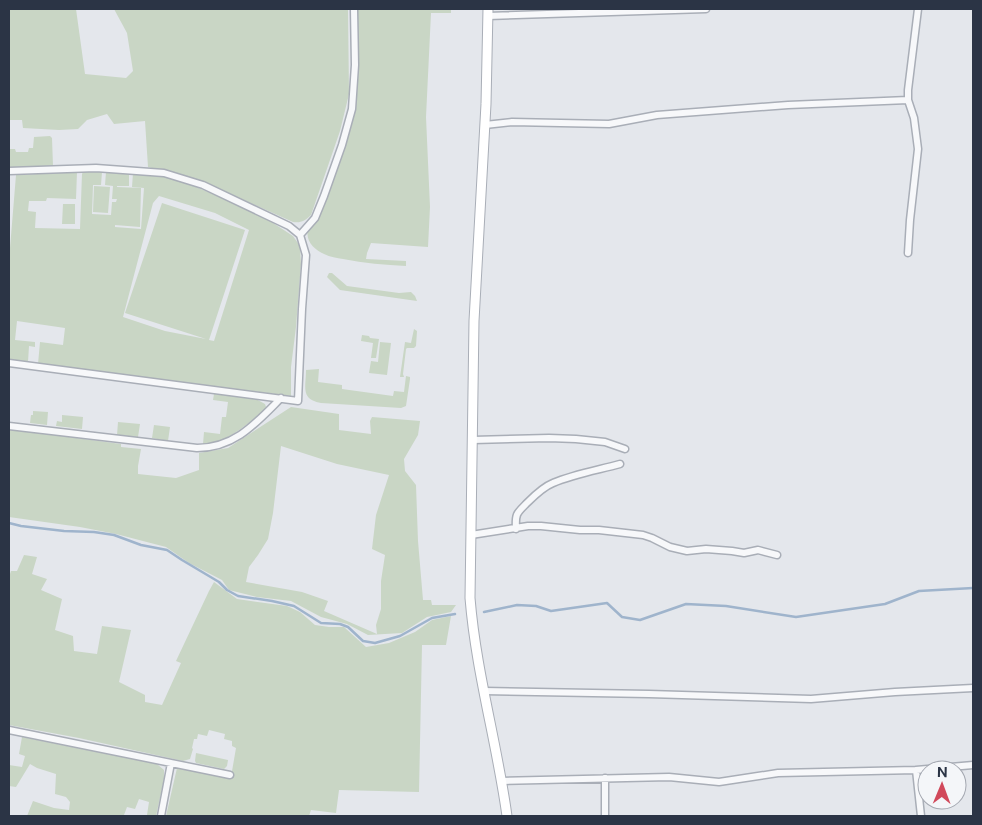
<svg xmlns="http://www.w3.org/2000/svg" width="982" height="825" viewBox="0 0 982 825" font-family="'Public Sans',sans-serif">
<rect width="100%" height="100%" fill="#e4e7ec"/>
<!-- green -->
<path fill="#c9d6c5" fill-rule="evenodd" d="M 9,9 L 76,9 L 85,74 L 126,78 L 133,71 L 127,33 L 114,9 L 348,9 L 349,94 L 340,131 L 311,215 C 305,221 301,223 293,222 L 228,193 L 188,177 L 148,167 L 145,121 L 114,124 L 107,114 L 87,120 L 78,129 L 59,130 L 23,128 L 22,120 L 9,120 Z
M 356,9 L 451,9 L 451,13 L 431,13 L 426,117 L 430,207 L 428,247 L 371,243 L 367,253 L 366,259 L 406,261 L 406,266 C 385,265 364,263 343,259 C 337,258 330,257 324,254 C 315,250 305,241 308,230 L 353,109 Z
M 50,136 L 52,138 L 53,166 L 9,168 L 9,149 L 15,149 L 16,152 L 28,152 L 29,148 L 33,148 L 34,137 Z
M 77,172 L 76,199 L 47,198 L 46,201 L 29,201 L 28,211 L 36,212 L 35,228 L 80,229 L 82,174 L 83,172 L 102,172 L 101,185 L 93,185 L 92,214 L 111,215 L 112,202 L 116,202 L 117,199 L 112,199 L 113,186 L 105,185 L 106,172 L 129,173 L 129,186 L 117,186 L 117,187 L 141,188 L 140,227 L 115,225 L 115,227 L 141,229 L 144,188 L 132,187 L 133,173 L 164,175 L 196,187 L 227,200 L 270,221 L 293,236 L 300,246 L 301,264 L 296,327 L 291,367 L 291,396 L 38,364 L 40,342 L 63,345 L 65,328 L 17,321 L 15,340 L 35,342 L 35,347 L 29,346 L 28,362 L 9,359 L 9,248 L 10,248 L 16,175 ZM 159,196 L 215,213 L 249,230 L 214,341 L 209,340 L 245,230 L 162,203 L 125,313 L 206,339 L 165,331 L 123,317 L 153,203 Z
M 94,186 L 110,187 L 108,213 L 93,212 Z
M 63,204 L 75,204 L 75,224 L 62,224 Z
M 329,273 L 332,273 L 347,286 L 399,293 L 411,292 L 415,296 L 417,301 L 340,290 L 327,277 Z
M 414,329 L 417,331 L 416,346 L 414,348 L 407,348 L 406,349 L 403,374 L 404,377 L 400,377 L 405,342 L 411,343 Z
M 362,335 L 369,336 L 370,338 L 379,339 L 376,358 L 371,358 L 373,343 L 361,341 Z
M 380,342 L 391,343 L 387,375 L 369,373 L 371,361 L 378,362 Z
M 319,369 L 318,382 L 342,385 L 342,389 L 393,396 L 394,391 L 404,392 L 406,376 L 410,377 L 410,379 L 406,406 L 401,408 L 321,403 C 300,399 306,387 306,370 Z
M 214,394 L 256,399 L 265,404 L 266,407 L 264,411 C 247,424 226,444 203,444 L 204,432 L 220,434 L 222,417 L 226,417 L 228,402 L 213,400 Z
M 291,407 L 339,414 L 339,430 L 371,434 L 370,421 L 372,417 L 420,421 L 418,435 L 404,459 L 405,471 L 416,485 L 418,541 L 423,600 L 431,600 L 432,605 L 456,605 L 451,612 L 427,617 L 402,633 L 368,635 L 347,624 L 321,617 L 291,601 L 257,597 L 229,590 L 222,580 L 189,563 L 166,547 L 116,534 L 80,527 L 9,517 L 9,429 L 121,444 L 121,447 L 141,449 L 138,466 L 138,474 L 176,478 L 199,470 L 199,453 L 228,448 ZM 281,446 L 337,464 L 389,475 L 376,515 L 372,549 L 385,555 L 381,581 L 381,609 L 376,625 L 377,634 L 324,611 L 328,601 L 302,592 L 246,582 L 249,567 L 258,555 L 268,539 L 273,513 Z
M 33,411 L 48,412 L 47,425 L 30,423 L 31,415 L 33,415 Z
M 62,415 L 83,417 L 82,429 L 56,426 L 57,421 L 62,422 Z
M 118,422 L 140,424 L 138,437 L 117,435 Z
M 154,425 L 170,427 L 168,441 L 152,438 Z
M 24,555 L 37,557 L 32,574 L 47,579 L 41,590 L 62,599 L 55,630 L 73,636 L 74,651 L 97,654 L 102,626 L 131,630 L 119,682 L 145,695 L 145,702 L 162,705 L 181,663 L 176,661 L 209,591 L 214,582 L 237,599 L 287,606 L 300,612 L 315,625 L 329,627 L 344,627 L 366,647 L 389,643 L 415,632 L 432,620 L 451,616 L 446,645 L 422,645 L 419,792 L 339,790 L 336,813 L 311,810 L 309,816 L 166,816 L 177,768 L 231,777 L 236,748 L 232,746 L 232,741 L 224,739 L 225,734 L 209,730 L 207,736 L 198,734 L 197,739 L 194,739 L 192,748 L 193,749 L 190,759 L 183,761 L 79,738 L 9,725 L 9,577 L 11,571 L 17,571 Z
M 22,737 L 157,764 L 164,770 L 164,779 L 161,793 L 156,816 L 147,815 L 149,802 L 139,799 L 135,809 L 127,807 L 124,815 L 127,816 L 51,816 L 42,815 L 41,816 L 27,816 L 33,801 L 54,808 L 69,810 L 70,802 L 66,797 L 55,794 L 56,774 L 37,768 L 30,764 L 16,787 L 9,786 L 9,765 L 22,767 L 25,756 L 19,754 Z
M 196,753 L 228,760 L 227,766 L 224,769 L 196,763 L 195,761 Z"/>
<g fill="none" stroke-linecap="round" stroke-linejoin="round">
<!-- stream -->
<path stroke="#9fb4cc" stroke-width="2.5" d="M 9,523 L 21,526 L 64,531 L 94,532 L 114,535 L 141,545 L 167,550 L 182,560 L 219,582 L 227,590 L 238,596 L 272,601 L 294,606 L 321,623 L 340,624 L 348,627 L 363,641 L 375,643 L 400,636 L 432,618 L 455,614
M 484,612 L 517,605 L 536,606 L 551,611 L 607,603 L 622,617 L 640,620 L 686,604 L 726,606 L 796,617 L 885,604 L 919,591 L 973,588"/>
<defs>
<path id="street" d="M 488,16 L 706,9
M 908,100 L 914,118 L 918,149 L 910,220 L 908,253
M 485,125 L 512,122 L 609,124 L 657,115 L 788,105 L 908,100 L 908,90 L 918,9
M 9,171 L 96,168 L 164,173 L 203,185 L 289,226 L 300,235 L 315,218 L 324,196 L 342,145 L 352,109 L 355,65 L 354,9
M 9,363 L 298,401 L 302,309 L 306,255 L 300,235
M 9,426 L 197,448 C 235,448 256,423 281,398
M 473,440 L 549,438 L 576,439 L 605,442 L 625,449
M 516,529 C 515,513 517,513 528,502 C 535,495 543,487 553,483 C 574,474 598,470 620,464
M 471,535 L 528,526 L 541,526 L 580,530 L 599,530 L 643,535 L 652,538 L 670,547 L 687,551 L 706,549 L 732,551 L 744,553 L 758,550 L 777,555
M 484,691 L 649,694 L 811,699 L 895,692 L 973,688
M 9,730 L 230,775
M 916,770 L 921,816
M 605,778 L 605,816
M 502,781 L 669,777 L 719,782 L 778,773 L 916,770 L 973,765
M 161,816 L 171,763"/>
<path id="secondary" d="M 488,9 L 486,104 L 474,321 L 470,598 C 476,672 497,743 507,816"/>
</defs>
<!-- street casing -->
<use href="#street" stroke="#a9aeb7" stroke-width="9"/>
<!-- secondary casing -->
<use href="#secondary" stroke="#a9aeb7" stroke-width="11"/>
<!-- street -->
<use href="#street" stroke="#f7f8fa" stroke-width="6"/>
<!-- secondary -->
<use href="#secondary" stroke="#fff" stroke-width="9"/>
</g>
<!-- border -->
<rect width="982" height="825" fill="none" stroke="#2b3445" stroke-width="20"/>
<!-- north arrow -->
<g transform="translate(942 785) rotate(1)"><circle r="24" fill="#f4f6f9" stroke="#a4a8b1"/>
<path d="M0-4L9 19L0 12L-9 19Z" fill="#d1495b"/>
<text y="-8" font-size="14" font-weight="bold" text-anchor="middle" fill="#2b3445">N</text>
</g>
</svg>
